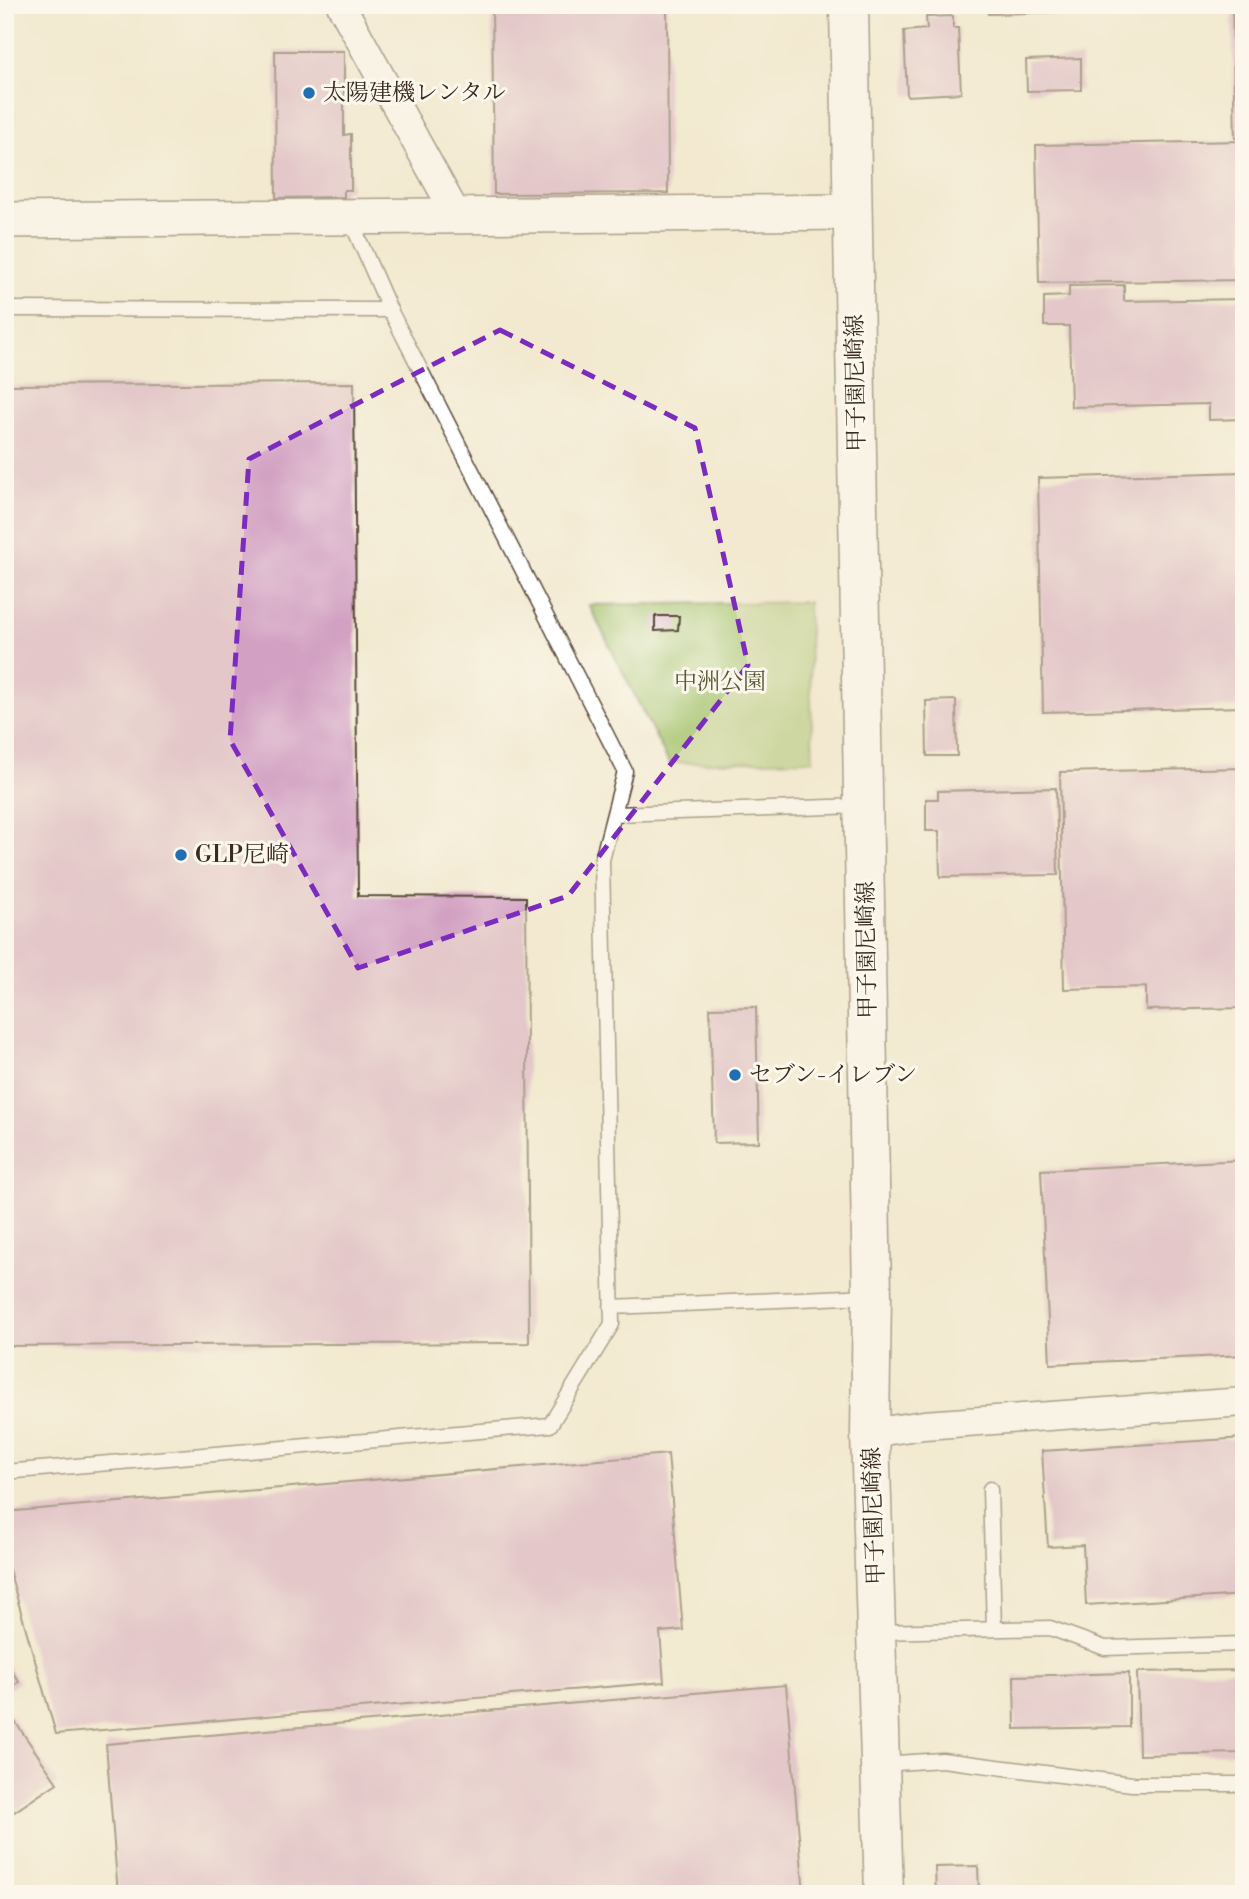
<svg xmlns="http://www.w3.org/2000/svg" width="1249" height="1899" viewBox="0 0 1249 1899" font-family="'Libre Bodoni','Noto Serif JP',serif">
<rect width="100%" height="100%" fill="#fbf7ec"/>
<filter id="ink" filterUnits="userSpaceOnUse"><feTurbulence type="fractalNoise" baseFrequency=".0143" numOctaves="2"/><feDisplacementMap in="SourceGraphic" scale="14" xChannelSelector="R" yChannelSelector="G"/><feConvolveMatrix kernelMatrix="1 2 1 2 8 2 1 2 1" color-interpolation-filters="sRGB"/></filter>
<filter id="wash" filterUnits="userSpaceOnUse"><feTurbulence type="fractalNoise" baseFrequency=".00686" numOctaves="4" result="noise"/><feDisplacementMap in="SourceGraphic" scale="28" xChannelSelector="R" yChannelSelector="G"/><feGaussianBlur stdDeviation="1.57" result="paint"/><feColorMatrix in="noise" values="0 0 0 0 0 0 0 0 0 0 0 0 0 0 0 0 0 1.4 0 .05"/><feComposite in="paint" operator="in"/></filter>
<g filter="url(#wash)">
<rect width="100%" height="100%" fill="#f2e9d0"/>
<!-- green -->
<path fill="#a2c26a" stroke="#6e7644" stroke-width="2" d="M 808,602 L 813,760 L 669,763 L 589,605 Z"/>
<g id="blocks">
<!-- building -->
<path fill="#d2a0c2" d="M 492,5 L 667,5 L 668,193 L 494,194 Z
M 988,5 L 1064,5 L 1064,12 L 988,14 Z
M 1232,5 L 1244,5 L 1244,138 L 1235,138 Z
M 953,16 L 953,28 L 958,28 L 961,93 L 907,96 L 904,31 L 927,29 L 926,17 Z
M 275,51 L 344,51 L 344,135 L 351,134 L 351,190 L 344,190 L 344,197 L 276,198 Z
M 1081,58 L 1081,90 L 1027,91 L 1026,60 Z
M 1244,141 L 1244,280 L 1039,283 L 1036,145 Z
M 1124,285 L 1124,301 L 1244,299 L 1244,419 L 1209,420 L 1209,404 L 1071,407 L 1069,326 L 1044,326 L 1044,297 L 1069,296 L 1069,286 Z
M 354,383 L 358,896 L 526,897 L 529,1343 L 5,1346 L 5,385 Z
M 1244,472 L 1244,707 L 1043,712 L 1038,478 Z
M 655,616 L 679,616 L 678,630 L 655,631 Z
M 956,700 L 957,756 L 927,756 L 926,701 Z
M 1244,768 L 1244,1008 L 1146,1010 L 1146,987 L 1064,989 L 1060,772 Z
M 1056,788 L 1058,875 L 940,877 L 939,831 L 926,831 L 926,799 L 938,799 L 938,791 Z
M 756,1007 L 759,1142 L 714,1143 L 710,1008 Z
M 1244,1160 L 1244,1355 L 1050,1364 L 1041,1170 Z
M 1244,1438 L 1244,1595 L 1086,1605 L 1083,1545 L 1048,1547 L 1042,1451 Z
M 668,1454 L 683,1630 L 660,1632 L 664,1682 L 56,1734 L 5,1556 L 5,1512 Z
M 5,1661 L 19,1682 L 5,1692 Z
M 1244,1670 L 1244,1753 L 1139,1755 L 1137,1672 Z
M 1129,1673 L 1129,1727 L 1015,1729 L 1014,1676 Z
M 786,1685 L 804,1894 L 118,1894 L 106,1744 Z
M 5,1707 L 57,1783 L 5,1818 Z
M 978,1866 L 979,1894 L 936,1894 L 935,1867 Z"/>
</g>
</g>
<g filter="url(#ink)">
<use href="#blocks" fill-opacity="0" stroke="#564739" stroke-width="2"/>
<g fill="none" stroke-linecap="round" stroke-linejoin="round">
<defs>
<path id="service" d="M 350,219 L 390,310
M 5,309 L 390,310 L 625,771 L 602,860 L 612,1324 L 550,1425 L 5,1472
M 614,814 L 861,806
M 611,1307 L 871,1296
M 990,1489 L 994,1629
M 878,1632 L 1050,1628 L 1105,1648 L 1244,1644
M 882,1764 L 942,1760 L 1132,1784 L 1244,1784"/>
<path id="minor" d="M 341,5 L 457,216
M 870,1433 L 924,1425 L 1244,1402"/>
<path id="tertiary" d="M 5,220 L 853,212"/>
<path id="secondary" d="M 849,5 L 872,1296 L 870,1433 L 884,1894"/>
</defs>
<!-- service casing -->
<use href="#service" stroke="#564739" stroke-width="17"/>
<!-- minor casing -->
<use href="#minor" stroke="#564739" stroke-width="31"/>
<!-- tertiary casing -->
<use href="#tertiary" stroke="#564739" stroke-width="38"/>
<!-- secondary casing -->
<use href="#secondary" stroke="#564739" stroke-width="41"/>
<!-- service -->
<use href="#service" stroke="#fff" stroke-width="14"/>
<!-- minor -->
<use href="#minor" stroke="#fff" stroke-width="28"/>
<!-- tertiary -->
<use href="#tertiary" stroke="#fff" stroke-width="35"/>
<!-- secondary -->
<use href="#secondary" stroke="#fff" stroke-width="38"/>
</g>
</g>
<!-- marked area -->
<path d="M0 0H1249V1899H0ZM 500,330 L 695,428 L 748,665 L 568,896 L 358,968 L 230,740 L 249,459 Z" fill="#f2e9d0" fill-opacity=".55" fill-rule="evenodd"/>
<path fill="none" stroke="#7b2cbf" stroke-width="5" stroke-dasharray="14 9" stroke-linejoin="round" d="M 500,330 L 695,428 L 748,665 L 568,896 L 358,968 L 230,740 L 249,459 Z"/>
<!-- markers -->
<g fill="#1f6fb2" stroke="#fbf7ec" stroke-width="2.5">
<circle cx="309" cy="93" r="7"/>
<circle cx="181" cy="855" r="7"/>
<circle cx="735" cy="1075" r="7"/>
</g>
<g text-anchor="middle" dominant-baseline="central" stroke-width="6" stroke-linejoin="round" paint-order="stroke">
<!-- poi labels -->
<g font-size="23" fill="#3b2a1e" stroke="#fbf7ec" text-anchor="start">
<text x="323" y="93">太陽建機レンタル</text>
<text x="195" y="855">GLP尼崎</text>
<text x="749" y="1075">セブン-イレブン</text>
</g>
<!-- street labels -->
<g font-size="23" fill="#3b2a1e" stroke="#fbf7ec">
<text transform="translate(856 383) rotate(-91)">甲子園尼崎線</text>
<text transform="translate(867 950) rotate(-91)">甲子園尼崎線</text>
<text transform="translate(874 1516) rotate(-92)">甲子園尼崎線</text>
</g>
<!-- park labels -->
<g font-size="23" fill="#5a5835" stroke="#fbf7ec">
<text x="720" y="682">中洲公園</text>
</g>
</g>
<!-- margin -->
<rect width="1249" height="1899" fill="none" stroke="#fbf7ec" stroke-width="28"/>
</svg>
